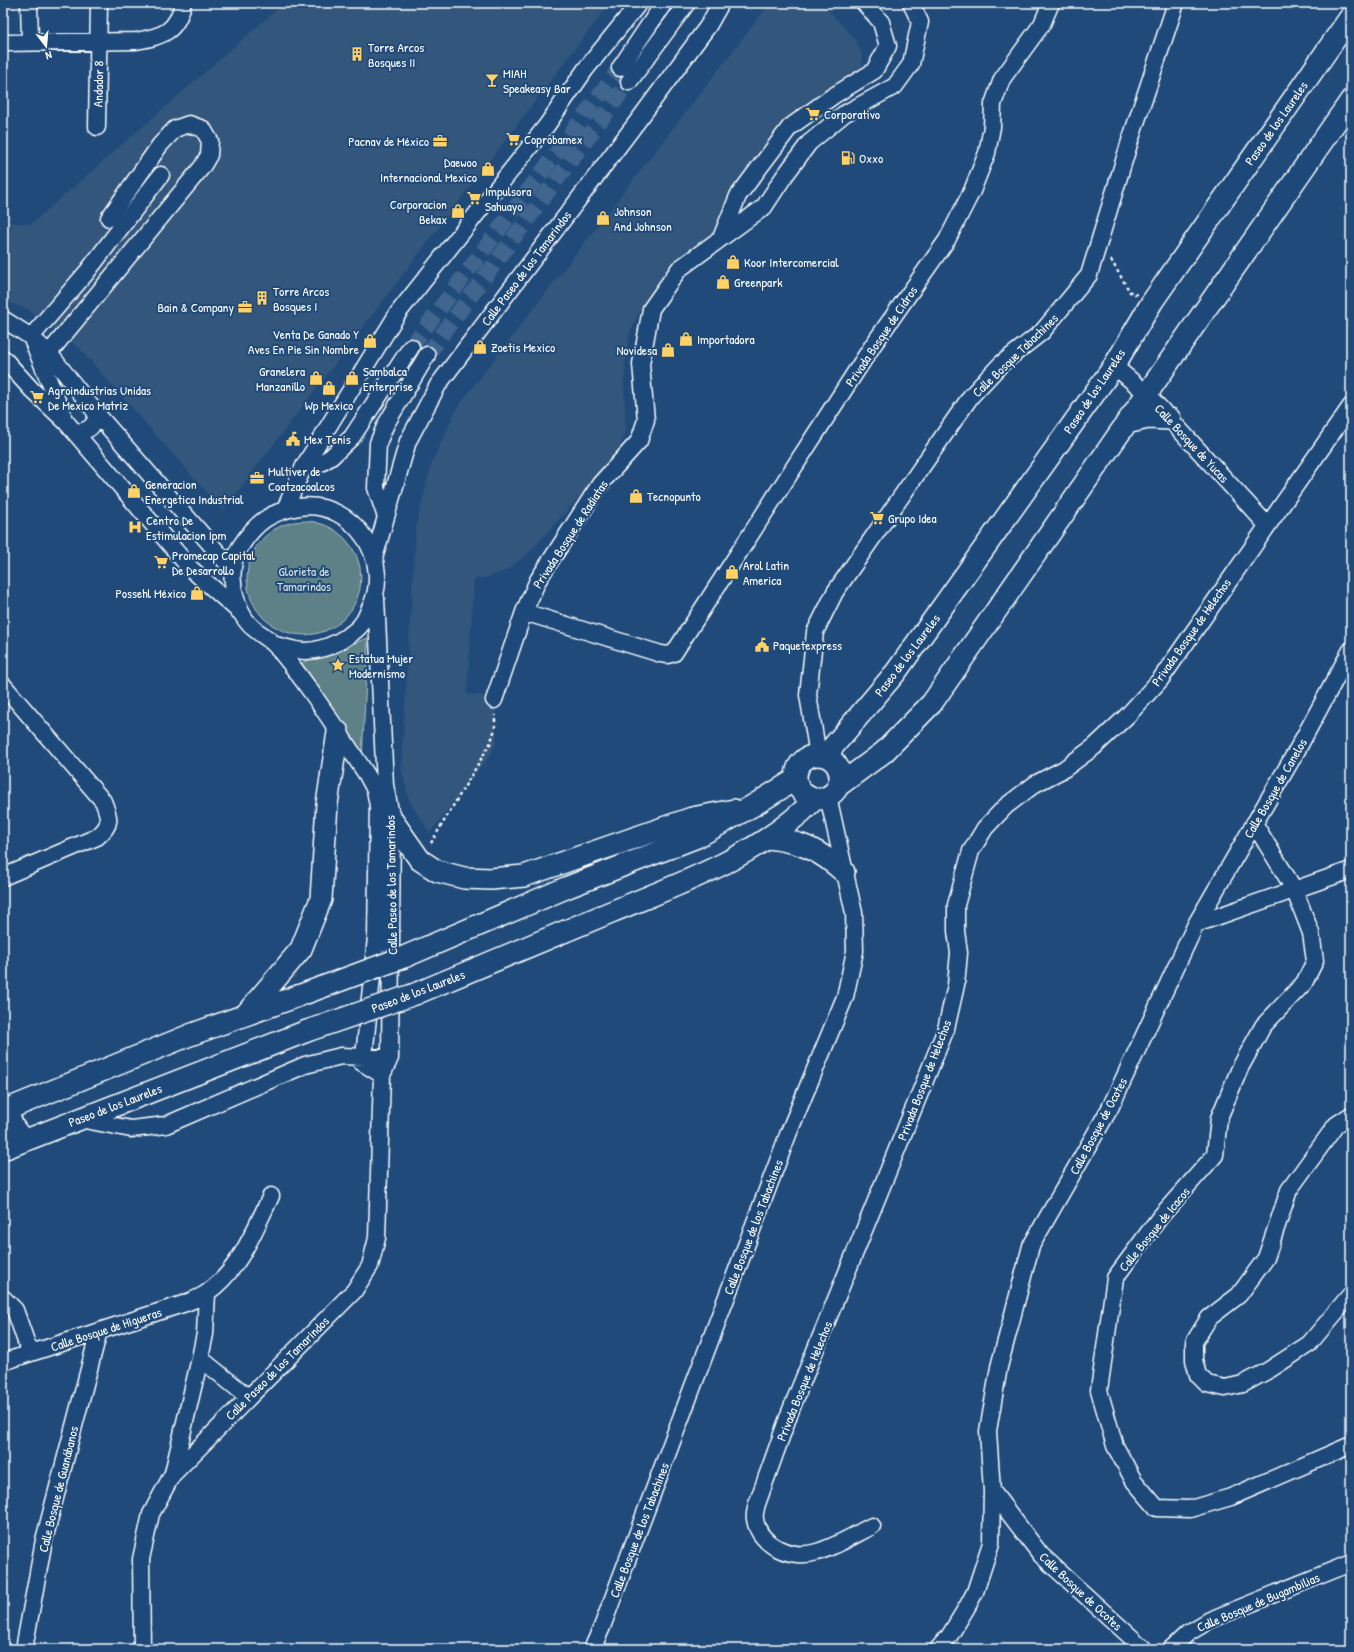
<svg xmlns="http://www.w3.org/2000/svg" width="1354" height="1652" viewBox="0 0 1354 1652" font-family="'Patrick Hand',sans-serif">
<rect width="100%" height="100%" fill="#1f4a7a"/>
<filter id="ink" filterUnits="userSpaceOnUse"><feTurbulence type="fractalNoise" baseFrequency=".025" numOctaves="2"/><feDisplacementMap in="SourceGraphic" scale="8" xChannelSelector="R" yChannelSelector="G"/><feConvolveMatrix kernelMatrix="1 2 1 2 8 2 1 2 1" color-interpolation-filters="sRGB"/></filter>
<g filter="url(#ink)">
<!-- built -->
<path fill="#32567c" d="M 284,3 L 610,3 L 223,511 L 79,348 L 27,309 L 3,301 L 3,222 L 31,224 Z
M 770,3 L 822,3 L 856,40 L 862,54 L 862,66 L 860,73 L 782,132 L 733,220 L 706,238 L 671,270 L 639,312 L 630,333 L 627,350 L 624,382 L 626,430 L 617,455 L 527,555 L 505,571 L 489,577 L 474,580 L 467,694 L 497,697 L 496,743 L 491,754 L 430,833 L 409,801 L 401,767 L 416,526 L 432,462 L 458,406 Z"/>
<!-- green -->
<path fill="#5d8186" stroke="#aec0c2" d="M247 578a57 57 0 1 1 114 0a57 57 0 1 1-114 0Z
M 368,638 L 362,760 L 301,663 Z"/>
<g fill="none" stroke-linecap="round" stroke-linejoin="round">
<!-- minor-tunnel -->
<path stroke="#41658e" stroke-width="16" stroke-dasharray="16 8" stroke-linecap="butt" d="M 411,347 L 620,68
M 427,355 L 629,82"/>
<defs>
<path id="minor" d="M 29,3 L 30,41
M 3,43 L 136,41 C 163,36 177,32 183,3
M 620,68 L 664,3
M 629,82 L 687,3
M 97,127 L 99,3
M 721,238 L 738,196 L 790,127 L 833,96 L 874,71 L 888,46 L 881,22 L 864,3
M 3,319 L 31,337 L 49,353 L 97,414 L 233,570
M 49,353 L 202,167 L 209,155 L 210,141 L 203,129 L 189,124 L 175,129 L 160,145 L 109,218
M 3,358 L 32,390 L 66,422 L 190,568 L 240,612
M 1114,366 L 1146,393 L 1267,525
M 63,415 L 31,337 L 87,272 L 161,175
M 75,432 C 88,432 95,426 97,414
M 304,466 L 321,463 L 331,457 L 352,437 L 411,347
M 285,509 L 304,466 L 398,313 L 547,125 L 585,70 L 639,3
M 386,517 L 376,488 L 378,443 L 386,424 L 427,355
M 375,555 L 408,441 L 438,385 L 643,114 L 708,26 L 721,3
M 524,612 L 661,654 L 668,655 L 674,653 L 873,345 L 947,240 L 972,191 L 987,153 L 992,127 L 993,104 L 1002,79 L 1042,24 L 1051,3
M 275,645 C 284,647 295,651 305,651 C 320,651 336,644 348,636 C 352,633 357,630 360,626 C 364,622 367,615 369,610 C 395,562 354,499 299,507 C 271,511 255,523 240,547 C 228,566 232,593 241,612 C 250,631 265,634 276,646 C 310,686 338,732 367,775 L 375,790 L 378,806 L 376,937 L 364,1057 L 361,1062 L 382,1075
M 3,685 L 103,801 C 110,818 112,825 97,837 L 3,877
M 494,700 L 524,612 L 538,580 L 600,484 L 639,441 L 646,420 L 641,364 L 651,309 L 679,269 L 764,207 L 783,178 L 809,143 L 844,114 L 895,86 L 911,64 L 920,22 L 911,3
M 818,755 L 808,695 L 815,632 L 835,592 L 971,396 L 1001,364 L 1042,332 L 1089,275 L 1130,141 L 1176,3
M 1254,823 L 1294,889 L 1311,933 L 1315,961 L 1304,983 L 1263,1026 L 1240,1068 L 1219,1118 L 1215,1155 L 1160,1217 L 1115,1278 L 1099,1390 L 1115,1446 L 1134,1481 L 1157,1508 L 1190,1509 L 1231,1497 L 1351,1445
M 1196,924 L 1296,752 L 1351,650
M 1351,1115 L 1336,1125 L 1289,1190 L 1266,1258 L 1239,1295 L 1209,1318 L 1194,1342 L 1194,1360 L 1198,1375 L 1207,1384 L 1225,1388 L 1243,1384 L 1269,1370 L 1309,1344 L 1351,1294
M 80,1119 L 131,1129 L 166,1125 L 305,1065 L 341,1056 L 390,1058
M 207,1293 L 205,1334 L 200,1358 L 248,1397
M 3,1298 L 15,1310 L 30,1353
M 3,1362 L 186,1303 C 193,1300 202,1297 208,1292 C 240,1269 254,1231 271,1196
M 173,1473 L 200,1358
M 992,1491 L 1041,1555 L 1144,1649
M 872,1526 C 854,1535 837,1546 817,1552 C 792,1560 759,1546 755,1519 C 754,1514 756,1508 757,1504 L 790,1412 L 946,1029 L 956,985 L 959,953 L 956,931 L 956,905 L 971,851 L 985,828 L 1006,806 L 1035,784 L 1064,769 L 1094,747 L 1127,716 L 1160,680 L 1351,406
M 24,1649 L 44,1540 L 99,1331
M 142,1649 L 141,1559 L 151,1514 L 172,1475 L 354,1291 L 370,1266 L 377,1238 L 382,1075 L 390,1058 L 392,820 L 385,785 L 376,598
M 592,1649 L 602,1627 L 789,1132 L 845,997 L 855,951 L 854,913 L 828,796
M 938,1649 L 950,1635 L 967,1607 L 975,1592 L 991,1543 L 992,1491 L 988,1431 L 999,1367 L 1031,1246 L 1110,1108 L 1196,924 L 1351,870
M 1171,1649 L 1188,1633 L 1210,1620 L 1351,1563"/>
<path id="major" d="M 1126,423 L 1148,418 L 1170,419
M796 777a22 22 0 1 1 44 0a22 22 0 1 1-44 0Z
M 825,756 L 896,672 L 1114,366 L 1152,302 L 1351,16
M 838,786 L 884,752 L 932,703 L 1351,100
M 392,820 L 420,860 L 437,871 L 464,878 L 491,879 L 524,876 L 692,818 L 734,810
M 769,838 C 802,842 819,850 844,872
M 404,957 L 568,887 L 697,837 L 754,805 L 796,779
M 415,994 C 480,967 545,940 611,912 C 682,883 760,856 815,799
M 246,1014 L 301,949 L 321,899 L 327,804 L 338,732
M 9,1109 C 9,1122 14,1132 25,1140
M 3,1111 L 190,1035 L 298,996
M 3,1149 L 307,1031"/>
</defs>
<!-- minor casing -->
<use href="#minor" stroke="#fff" stroke-width="19"/>
<!-- major casing -->
<use href="#major" stroke="#fff" stroke-width="24"/>
<!-- path -->
<path stroke="#fff" stroke-width="2.5" stroke-dasharray="3 3" stroke-linecap="butt" d="M 1111,260 L 1130,292 L 1137,295
M 431,843 L 490,744 L 495,729 L 495,715"/>
<!-- minor -->
<use href="#minor" stroke="#1f4a7a" stroke-width="16"/>
<!-- major -->
<use href="#major" stroke="#1f4a7a" stroke-width="21"/>
<defs>
<path id="major-bridge" d="M 298,996 L 404,957
M 307,1031 L 415,994"/>
</defs>
<!-- major-bridge casing -->
<use href="#major-bridge" stroke="#fff" stroke-width="24" stroke-linecap="butt"/>
<!-- major-bridge -->
<use href="#major-bridge" stroke="#1f4a7a" stroke-width="21"/>
</g>
</g>
<!-- icons -->
<defs>
<symbol id="building-bare" viewBox="-9 -9 18 18"><path d="M-4-6H4V6H1V3H-1V6H-4ZM-2.5-4.3h1.7v1.8h-1.7ZM.8-4.3h1.7v1.8H.8ZM-2.5-1h1.7V.8h-1.7ZM.8-1h1.7V.8H.8Z" fill="#ffd166" stroke="#1f4a7a" stroke-width="2.5" paint-order="stroke"/></symbol>
<symbol id="bar-bare" viewBox="-9 -9 18 18"><path d="M-6-5H6L.8 .8V4.5H3.5V6h-7V4.5H-.8V.8Z" fill="#ffd166" stroke="#1f4a7a" stroke-width="2.5" paint-order="stroke"/></symbol>
<symbol id="supermarket-bare" viewBox="-9 -9 18 18"><path d="M-6-5.5h2.5l.6 2H6L4.5 2H-2.5L-4.4-4H-6ZM-1.5 3.2a1.3 1.3 0 1 0 .1 0ZM3 3.2a1.3 1.3 0 1 0 .1 0Z" fill="#ffd166" stroke="#1f4a7a" stroke-width="2.5" paint-order="stroke"/></symbol>
<symbol id="office-bare" viewBox="-9 -9 18 18"><path d="M-6-3h4V-5.5h4V-3h4V5H-6ZM-1-4.5V-3h2v-1.5ZM-6 0V1H6V0Z" fill="#ffd166" stroke="#1f4a7a" stroke-width="2.5" paint-order="stroke"/></symbol>
<symbol id="fuel-bare" viewBox="-9 -9 18 18"><path d="M-5.5-6h7V0h2V4h1.3V-2.5L3-4.5l.8-.8L6-3V5H2.5V1h-1V6h-7ZM-4.2-4.7v3.2H.2V-4.7Z" fill="#ffd166" stroke="#1f4a7a" stroke-width="2.5" paint-order="stroke"/></symbol>
<symbol id="shop-bare" viewBox="-9 -9 18 18"><path d="M-5-2.5h2.3a2.7 3.5 0 0 1 5.4 0H5L5.5 6h-11ZM-1.5-2.5h3a1.5 2.3 0 0 0-3 0Z" fill="#ffd166" stroke="#1f4a7a" stroke-width="2.5" paint-order="stroke"/></symbol>
<symbol id="civic-bare" viewBox="-9 -9 18 18"><path d="M-.6-6.5H3V-4.5H.6V-3L4-1V1h2V6H-6V1h2V-1L-.6-3ZM-1.2 2.5V6h2.4V2.5Z" fill="#ffd166" stroke="#1f4a7a" stroke-width="2.5" paint-order="stroke"/></symbol>
<symbol id="hospital-bare" viewBox="-9 -9 18 18"><path d="M-5-5h3v3.5h4V-5h3V5h-3V1.5h-4V5h-3Z" fill="#ffd166" stroke="#1f4a7a" stroke-width="2.5" paint-order="stroke"/></symbol>
<symbol id="sight-bare" viewBox="-9 -9 18 18"><path d="M0-6L1.8-2.2L6-1.7L2.9 1.2L3.7 5.4L0 3.3L-3.7 5.4L-2.9 1.2L-6-1.7L-1.8-2.2Z" fill="#ffd166" stroke="#1f4a7a" stroke-width="2.5" paint-order="stroke"/></symbol>
</defs>
<g fill-rule="evenodd">
<use href="#building-bare" x="347" y="44" width="20" height="20"/>
<use href="#bar-bare" x="482" y="70" width="20" height="20"/>
<use href="#supermarket-bare" x="803" y="104" width="20" height="20"/>
<use href="#supermarket-bare" x="503" y="129" width="20" height="20"/>
<use href="#office-bare" x="430" y="131" width="20" height="20"/>
<use href="#fuel-bare" x="838" y="148" width="20" height="20"/>
<use href="#shop-bare" x="478" y="159" width="20" height="20"/>
<use href="#supermarket-bare" x="464" y="188" width="20" height="20"/>
<use href="#shop-bare" x="448" y="201" width="20" height="20"/>
<use href="#shop-bare" x="593" y="208" width="20" height="20"/>
<use href="#shop-bare" x="723" y="252" width="20" height="20"/>
<use href="#shop-bare" x="713" y="272" width="20" height="20"/>
<use href="#building-bare" x="252" y="288" width="20" height="20"/>
<use href="#office-bare" x="235" y="297" width="20" height="20"/>
<use href="#shop-bare" x="676" y="329" width="20" height="20"/>
<use href="#shop-bare" x="360" y="331" width="20" height="20"/>
<use href="#shop-bare" x="470" y="337" width="20" height="20"/>
<use href="#shop-bare" x="658" y="340" width="20" height="20"/>
<use href="#shop-bare" x="306" y="368" width="20" height="20"/>
<use href="#shop-bare" x="342" y="368" width="20" height="20"/>
<use href="#shop-bare" x="319" y="378" width="20" height="20"/>
<use href="#supermarket-bare" x="27" y="387" width="20" height="20"/>
<use href="#civic-bare" x="283" y="429" width="20" height="20"/>
<use href="#office-bare" x="247" y="468" width="20" height="20"/>
<use href="#shop-bare" x="124" y="481" width="20" height="20"/>
<use href="#shop-bare" x="626" y="486" width="20" height="20"/>
<use href="#supermarket-bare" x="867" y="508" width="20" height="20"/>
<use href="#hospital-bare" x="125" y="517" width="20" height="20"/>
<use href="#supermarket-bare" x="151" y="552" width="20" height="20"/>
<use href="#shop-bare" x="722" y="562" width="20" height="20"/>
<use href="#shop-bare" x="187" y="583" width="20" height="20"/>
<use href="#civic-bare" x="752" y="635" width="20" height="20"/>
<use href="#sight-bare" x="328" y="655" width="20" height="20"/>
</g>
<g text-anchor="middle" dominant-baseline="central" stroke-width="4" stroke-linejoin="round" paint-order="stroke">
<!-- poi labels -->
<g font-size="13" fill="#fff" stroke="#1f4a7a" text-anchor="start">
<text x="368" y="47">Torre Arcos<tspan x="368" dy="15">Bosques II</tspan></text>
<text x="503" y="73">MIAH<tspan x="503" dy="15">Speakeasy Bar</tspan></text>
<text x="824" y="114">Corporativo</text>
<text x="524" y="139">Coprobamex</text>
<text x="429" y="141" text-anchor="end">Pacnav de México</text>
<text x="859" y="158">Oxxo</text>
<text x="477" y="162" text-anchor="end">Daewoo<tspan x="477" dy="15">Internacional Mexico</tspan></text>
<text x="485" y="191">Impulsora<tspan x="485" dy="15">Sahuayo</tspan></text>
<text x="447" y="204" text-anchor="end">Corporacion<tspan x="447" dy="15">Bekax</tspan></text>
<text x="614" y="211">Johnson<tspan x="614" dy="15">And Johnson</tspan></text>
<text x="744" y="262">Koor Intercomercial</text>
<text x="734" y="282">Greenpark</text>
<text x="273" y="291">Torre Arcos<tspan x="273" dy="15">Bosques I</tspan></text>
<text x="234" y="307" text-anchor="end">Bain &amp; Company</text>
<text x="359" y="334" text-anchor="end">Venta De Ganado Y<tspan x="359" dy="15">Aves En Pie Sin Nombre</tspan></text>
<text x="697" y="339">Importadora</text>
<text x="491" y="347">Zoetis Mexico</text>
<text x="657" y="350" text-anchor="end">Novidesa</text>
<text x="305" y="371" text-anchor="end">Granelera<tspan x="305" dy="15">Manzanillo</tspan></text>
<text x="363" y="371">Sambalca<tspan x="363" dy="15">Enterprise</tspan></text>
<text x="48" y="390">Agroindustrias Unidas<tspan x="48" dy="15">De Mexico Matriz</tspan></text>
<text x="329" y="405" text-anchor="middle">Wp Mexico</text>
<text x="304" y="439">Mex Tenis</text>
<text x="268" y="471">Multiver de<tspan x="268" dy="15">Coatzacoalcos</tspan></text>
<text x="145" y="484">Generacion<tspan x="145" dy="15">Energetica Industrial</tspan></text>
<text x="647" y="496">Tecnopunto</text>
<text x="888" y="518">Grupo Idea</text>
<text x="146" y="520">Centro De<tspan x="146" dy="15">Estimulacion Ipm</tspan></text>
<text x="172" y="555">Promecap Capital<tspan x="172" dy="15">De Desarrollo</tspan></text>
<text x="743" y="565">Arol Latin<tspan x="743" dy="15">America</tspan></text>
<text x="186" y="593" text-anchor="end">Possehl México</text>
<text x="773" y="645">Paquetexpress</text>
<text x="349" y="658">Estatua Mujer<tspan x="349" dy="15">Modernismo</tspan></text>
</g>
<!-- street labels -->
<g font-size="13" fill="#fff" stroke="#1f4a7a">
<text transform="translate(98 84) rotate(-89)">Andador 8</text>
<text transform="translate(1276 123) rotate(-55)">Paseo de los Laureles</text>
<text transform="translate(526 268) rotate(-53)">Calle Paseo de los Tamarindos</text>
<text transform="translate(881 336) rotate(-56)">Privada Bosque de Cidros</text>
<text transform="translate(1015 355) rotate(-44)">Calle Bosque Tabachines</text>
<text transform="translate(1094 391) rotate(-56)">Paseo de los Laureles</text>
<text transform="translate(1192 443) rotate(47)">Calle Bosque de Yucas</text>
<text transform="translate(570 534) rotate(-57)">Privada Bosque de Radiatas</text>
<text transform="translate(1191 632) rotate(-55)">Privada Bosque de Helechos</text>
<text transform="translate(907 655) rotate(-53)">Paseo de los Laureles</text>
<text transform="translate(1275 788) rotate(-60)">Calle Bosque de Canelos</text>
<text transform="translate(391 885) rotate(-91)">Calle Paseo de los Tamarindos</text>
<text transform="translate(418 991) rotate(-21)">Paseo de los Laureles</text>
<text transform="translate(924 1080) rotate(-69)">Privada Bosque de Helechos</text>
<text transform="translate(115 1105) rotate(-21)">Paseo de los Laureles</text>
<text transform="translate(1098 1126) rotate(-62)">Calle Bosque de Ocotes</text>
<text transform="translate(753 1227) rotate(-69)">Calle Bosque de los Tabachines</text>
<text transform="translate(1154 1229) rotate(-51)">Calle Bosque de Icacos</text>
<text transform="translate(106 1329) rotate(-18)">Calle Bosque de Higueras</text>
<text transform="translate(277 1368) rotate(-45)">Calle Paseo de los Tamarindos</text>
<text transform="translate(804 1381) rotate(-68)">Privada Bosque de Helechos</text>
<text transform="translate(58 1489) rotate(-76)">Calle Bosque de Guanábanos</text>
<text transform="translate(639 1530) rotate(-69)">Calle Bosque de los Tabachines</text>
<text transform="translate(1081 1591) rotate(43)">Calle Bosque de Ocotes</text>
<text transform="translate(1258 1602) rotate(-23)">Calle Bosque de Bugambilias</text>
</g>
<!-- park labels -->
<g font-size="13" fill="#d6e0e1" stroke="#1f4a7a">
<text x="304" y="571">Glorieta de<tspan x="304" dy="15">Tamarindos</tspan></text>
</g>
</g>
<!-- margin -->
<rect width="1354" height="1652" fill="none" stroke="#1f4a7a" stroke-width="16"/>
<rect x="8" y="8" width="1338" height="1636" fill="none" stroke="#fff" stroke-width="1.5" filter="url(#ink)"/>
<!-- north arrow -->
<g transform="translate(46 46) rotate(164)" stroke="#1f4a7a" stroke-width="3" paint-order="stroke">
<path d="M0-3L7 15L0 10L-7 15Z" fill="#ffffff"/>
<text y="-6" font-size="11" font-weight="bold" text-anchor="middle" fill="#ffffff">N</text>
</g>
</svg>
